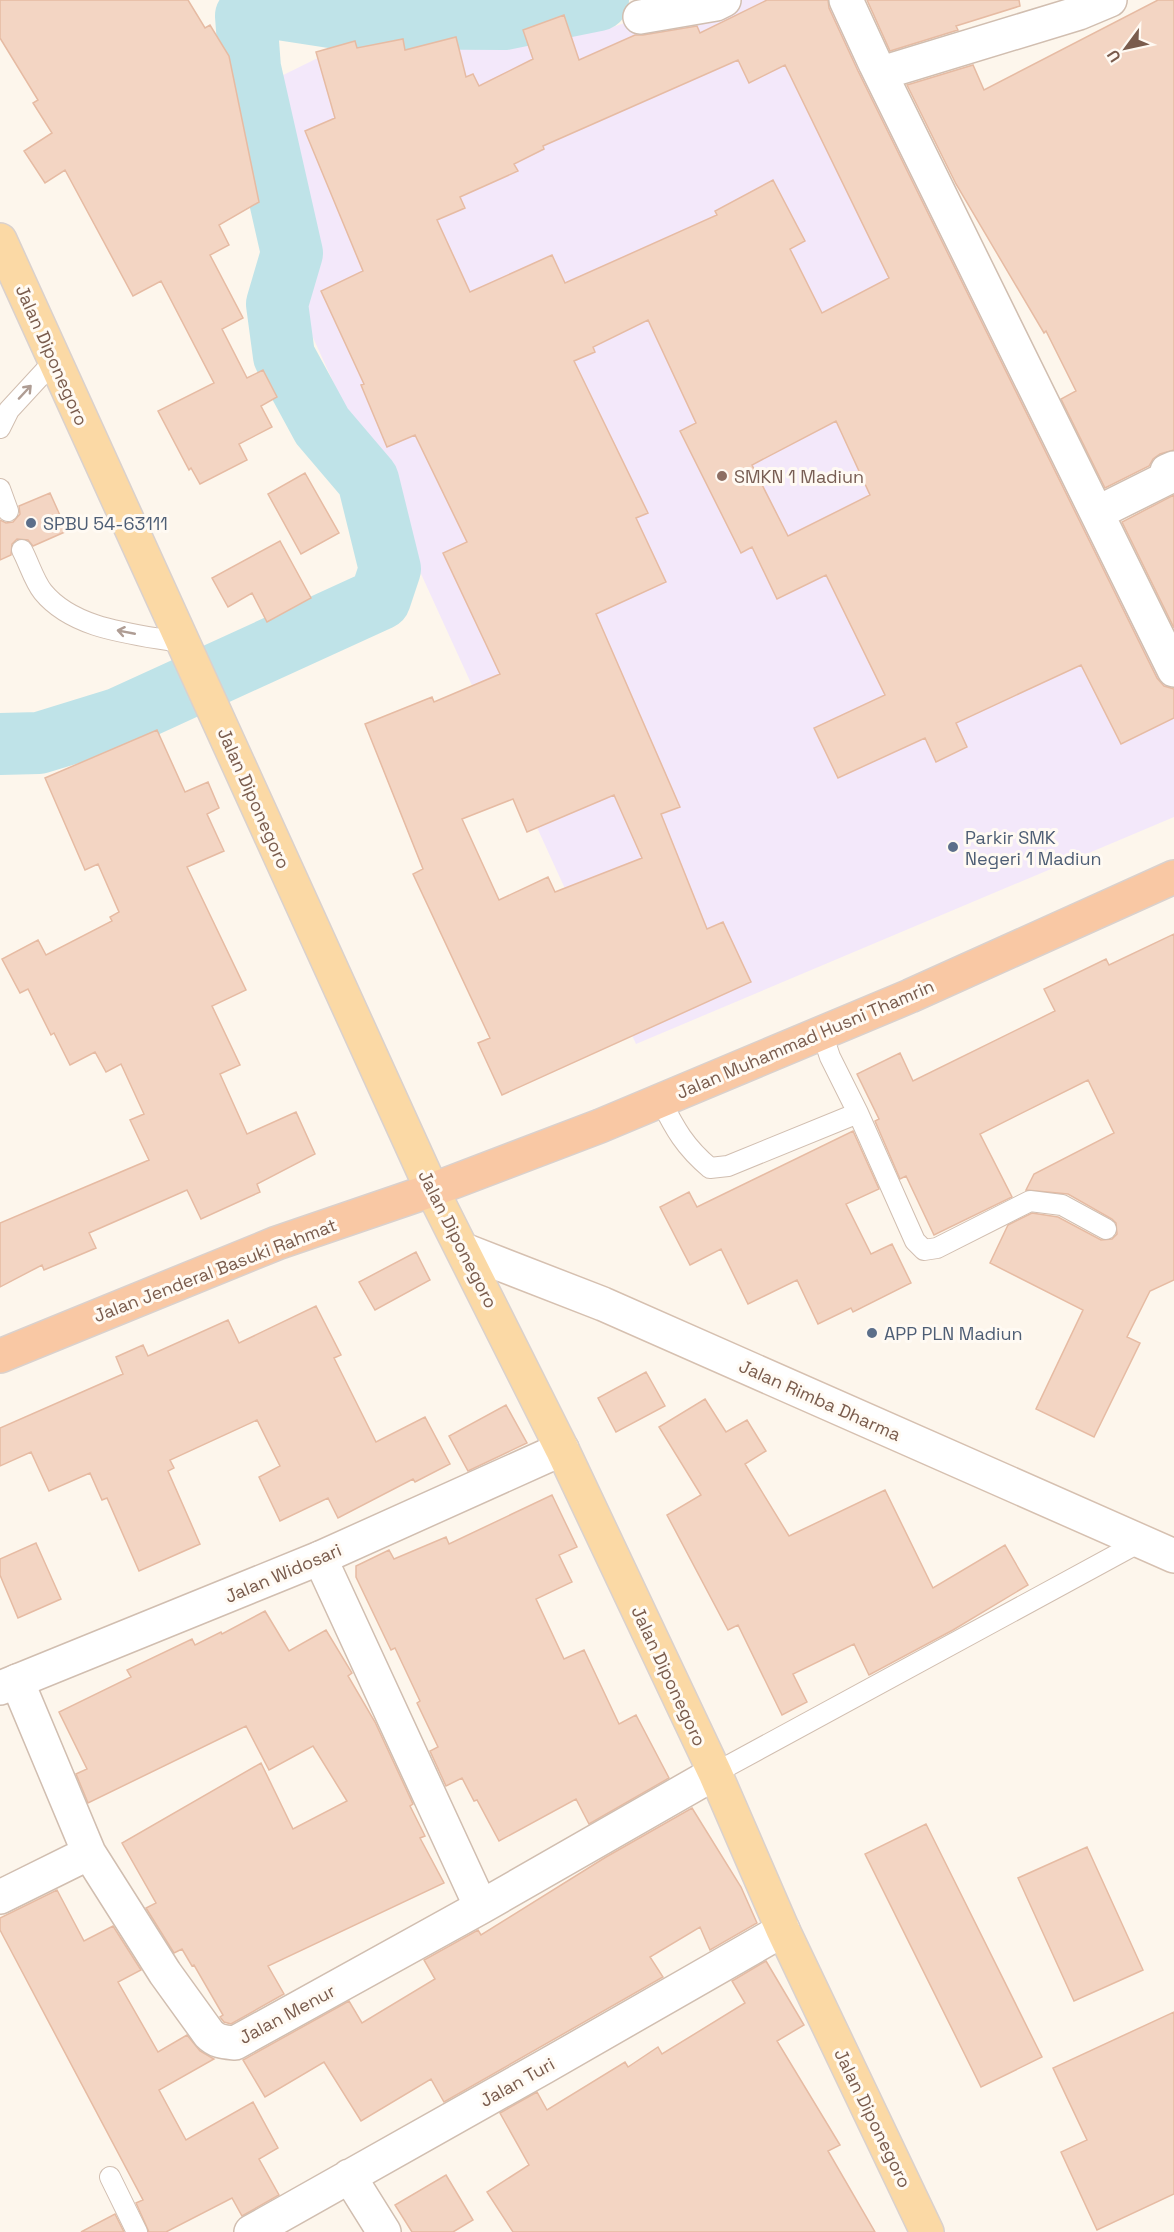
<svg xmlns="http://www.w3.org/2000/svg" width="1174" height="2232" viewBox="0 0 1174 2232" font-family="'Space Grotesk',sans-serif">
<rect width="100%" height="100%" fill="#fdf6ec"/>
<!-- education -->
<path fill="#f3e8fa" d="M 435,0 L 579,0 L 610,28 L 692,0 L 833,0 L 1174,694 L 1174,817 L 636,1044 L 277,259 L 251,91 Z"/>
<g fill="none" stroke-linecap="round" stroke-linejoin="round">
<!-- river -->
<path stroke="#bfe3e8" stroke-width="62" d="M 0,744 L 39,743 L 120,718 L 380,599 L 390,569 L 368,480 L 322,426 L 284,356 L 277,304 L 292,253 L 250,68 L 246,16 L 273,8 L 338,18 L 504,19 L 598,0"/>
</g>
<!-- building -->
<path fill="#f3d5c3" stroke="#e6bba3" stroke-width="1.5" fill-rule="evenodd" d="M 0,0 L 188,0 L 205,28 L 210,25 L 229,56 L 259,202 L 219,225 L 229,245 L 210,255 L 243,318 L 222,329 L 247,378 L 263,370 L 277,397 L 261,406 L 272,427 L 239,444 L 247,460 L 200,484 L 191,468 L 189,470 L 158,411 L 214,383 L 161,281 L 133,296 L 65,170 L 45,183 L 24,151 L 52,133 L 33,103 L 38,100 L 0,38 Z
M 767,0 L 828,0 L 829,8 L 858,71 L 1157,678 L 1164,686 L 1174,689 L 1174,718 L 1121,744 L 1081,665 L 956,723 L 967,747 L 936,762 L 925,738 L 838,778 L 814,728 L 885,695 L 826,575 L 777,599 L 752,547 L 741,553 L 680,431 L 696,423 L 648,320 L 593,347 L 595,352 L 574,361 L 648,513 L 636,518 L 666,582 L 596,614 L 680,807 L 661,814 L 707,929 L 723,922 L 751,982 L 502,1095 L 478,1043 L 490,1038 L 413,874 L 423,869 L 365,724 L 432,697 L 434,702 L 500,674 L 443,553 L 467,542 L 415,435 L 387,447 L 361,385 L 364,384 L 321,291 L 363,271 L 305,131 L 335,118 L 316,52 L 355,41 L 357,48 L 403,39 L 405,50 L 456,37 L 466,77 L 473,74 L 479,86 L 533,59 L 523,30 L 564,15 L 579,60 L 635,35 L 643,35 L 697,26 L 700,33 ZM 738,60 L 749,83 L 785,65 L 889,278 L 822,313 L 790,249 L 805,241 L 773,180 L 715,211 L 717,215 L 565,283 L 552,255 L 470,292 L 437,220 L 465,208 L 460,197 L 518,171 L 514,164 L 544,149 L 543,146 ZM 836,421 L 870,495 L 788,536 L 752,465 ZM 614,795 L 642,858 L 555,892 L 548,877 L 499,900 L 462,819 L 513,799 L 527,832 Z
M 867,0 L 1019,0 L 1020,6 L 956,26 L 958,30 L 890,51 Z
M 1158,0 L 1174,0 L 1174,450 L 1160,454 L 1153,459 L 1149,466 L 1105,488 L 1061,399 L 1076,391 L 1046,331 L 1044,333 L 956,184 L 907,85 L 973,65 L 984,90 Z
M 305,473 L 339,533 L 301,554 L 268,494 Z
M 50,493 L 67,531 L 33,546 L 28,540 L 17,539 L 12,544 L 11,555 L 0,560 L 0,520 L 6,523 L 13,522 L 20,514 L 19,506 Z
M 1174,495 L 1174,628 L 1122,522 Z
M 280,541 L 311,598 L 267,622 L 252,593 L 228,607 L 212,578 Z
M 157,730 L 185,792 L 208,782 L 219,808 L 207,814 L 224,851 L 187,867 L 246,990 L 212,1006 L 240,1065 L 220,1074 L 247,1134 L 296,1112 L 315,1154 L 257,1184 L 260,1192 L 201,1219 L 187,1190 L 89,1233 L 96,1248 L 44,1270 L 42,1265 L 0,1287 L 0,1223 L 149,1160 L 130,1120 L 144,1114 L 121,1064 L 106,1072 L 95,1052 L 70,1065 L 54,1033 L 51,1035 L 28,989 L 20,993 L 2,959 L 38,940 L 46,955 L 112,921 L 110,917 L 119,912 L 98,864 L 85,870 L 45,778 Z
M 1174,934 L 1174,1280 L 1150,1291 L 1127,1337 L 1140,1343 L 1094,1437 L 1036,1409 L 1083,1310 L 990,1263 L 1008,1225 L 1032,1213 L 1058,1217 L 1101,1240 L 1112,1239 L 1117,1234 L 1116,1223 L 1112,1219 L 1068,1194 L 1026,1190 L 1034,1174 L 1114,1133 L 1088,1080 L 980,1134 L 1012,1197 L 934,1235 L 906,1176 L 900,1179 L 875,1121 L 879,1119 L 857,1074 L 900,1053 L 913,1081 L 1055,1011 L 1044,989 L 1106,959 L 1109,965 Z
M 853,1131 L 879,1189 L 846,1204 L 871,1254 L 892,1244 L 911,1283 L 853,1312 L 851,1308 L 818,1324 L 797,1280 L 748,1304 L 721,1249 L 690,1265 L 660,1207 L 689,1192 L 697,1207 Z
M 416,1252 L 430,1280 L 375,1310 L 359,1282 Z
M 316,1306 L 341,1355 L 334,1358 L 376,1442 L 425,1417 L 450,1464 L 415,1482 L 413,1479 L 338,1518 L 328,1498 L 280,1521 L 259,1477 L 280,1466 L 257,1420 L 170,1460 L 174,1468 L 168,1471 L 200,1544 L 139,1571 L 107,1498 L 102,1500 L 90,1473 L 49,1491 L 31,1452 L 0,1466 L 0,1428 L 123,1374 L 116,1357 L 143,1345 L 148,1356 L 228,1320 L 239,1343 Z
M 646,1372 L 665,1406 L 616,1432 L 598,1398 Z
M 705,1399 L 726,1432 L 747,1420 L 766,1451 L 745,1464 L 789,1536 L 885,1490 L 933,1588 L 1005,1545 L 1028,1585 L 953,1630 L 869,1675 L 854,1644 L 793,1674 L 807,1702 L 782,1715 L 738,1625 L 728,1630 L 667,1515 L 701,1495 L 659,1427 Z
M 506,1405 L 527,1443 L 468,1471 L 449,1436 Z
M 552,1495 L 577,1547 L 559,1555 L 572,1582 L 536,1599 L 564,1659 L 584,1650 L 619,1724 L 636,1715 L 669,1778 L 589,1824 L 576,1799 L 499,1841 L 477,1800 L 474,1801 L 462,1778 L 446,1786 L 430,1751 L 438,1747 L 417,1703 L 420,1701 L 395,1648 L 391,1650 L 356,1577 L 356,1566 L 389,1550 L 394,1559 L 446,1537 L 449,1544 Z
M 36,1543 L 61,1599 L 18,1618 L 0,1575 L 0,1559 Z
M 265,1611 L 289,1651 L 326,1630 L 352,1673 L 348,1676 L 375,1722 L 413,1804 L 410,1806 L 425,1836 L 420,1838 L 444,1883 L 268,1966 L 284,1994 L 231,2024 L 224,2022 L 220,2017 L 223,2015 L 194,1965 L 192,1966 L 182,1949 L 174,1953 L 146,1908 L 156,1903 L 122,1843 L 261,1763 L 293,1829 L 347,1801 L 313,1746 L 269,1770 L 246,1726 L 88,1803 L 76,1774 L 87,1769 L 59,1712 L 131,1677 L 127,1670 L 192,1639 L 195,1645 L 221,1632 L 222,1634 Z
M 692,1808 L 741,1887 L 757,1923 L 710,1950 L 700,1927 L 650,1957 L 663,1977 L 444,2102 L 431,2079 L 361,2121 L 324,2062 L 265,2097 L 243,2060 L 349,2001 L 362,2023 L 435,1979 L 424,1960 L 478,1930 L 481,1935 L 606,1857 Z
M 926,1824 L 1042,2057 L 981,2087 L 865,1854 Z
M 1087,1847 L 1143,1970 L 1074,2001 L 1018,1878 Z
M 57,1890 L 84,1941 L 113,1926 L 141,1970 L 118,1982 L 158,2052 L 187,2035 L 200,2051 L 214,2059 L 159,2090 L 186,2140 L 253,2102 L 278,2148 L 259,2159 L 279,2195 L 242,2216 L 232,2198 L 166,2232 L 149,2232 L 136,2203 L 143,2200 L 0,1930 L 0,1918 Z
M 766,1961 L 804,2025 L 777,2041 L 840,2145 L 828,2151 L 875,2232 L 513,2232 L 487,2192 L 529,2165 L 500,2113 L 537,2092 L 547,2110 L 625,2062 L 628,2067 L 658,2047 L 662,2054 L 745,2003 L 732,1981 Z
M 1174,2012 L 1174,2194 L 1097,2230 L 1061,2152 L 1087,2140 L 1053,2068 Z
M 446,2175 L 473,2220 L 453,2232 L 412,2232 L 395,2205 Z
M 115,2214 L 124,2232 L 81,2232 Z"/>
<g fill="none" stroke-linecap="round" stroke-linejoin="round">
<defs>
<path id="service" d="M 0,428 L 9,410 L 55,360
M 0,489 L 8,511
M 22,550 C 29,563 34,581 43,592 C 75,631 137,634 184,643
M 822,1033 L 830,1057 L 858,1113 L 915,1241 L 924,1250 L 937,1248 L 1030,1201 L 1062,1205 L 1106,1229
M 661,1101 C 675,1129 685,1147 710,1168 L 728,1166 L 858,1113
M 715,1773 L 1140,1542
M 110,2177 L 137,2232"/>
<path id="minor" d="M 846,0 L 875,63 L 879,70 L 885,72 L 1079,13 L 1110,0
M 640,17 L 716,4 L 724,0
M 875,63 L 1174,670
M 1097,513 L 1169,477 L 1167,471 L 1174,468
M 320,1558 L 481,1907
M 17,1681 L 89,1853 L 165,1973 L 209,2034 C 217,2042 224,2042 235,2043 L 481,1907 L 715,1773
M 0,1897 L 89,1853
M 349,2176 L 384,2232
M 251,2232 L 544,2067 L 783,1930"/>
<path id="tertiary" d="M 0,1688 L 320,1558 L 562,1449"/>
<path id="secondary" d="M 464,1250 L 603,1304 L 1174,1556"/>
<path id="primary" d="M 0,240 L 432,1190 L 562,1449 L 715,1773 L 783,1930 L 927,2232"/>
<path id="trunk" d="M 0,1356 L 277,1243 L 432,1190 L 600,1126 L 910,996 L 1174,877"/>
</defs>
<!-- service casing -->
<use href="#service" stroke="#d1beb0" stroke-width="22"/>
<!-- minor casing -->
<use href="#minor" stroke="#d1beb0" stroke-width="36"/>
<!-- tertiary casing -->
<use href="#tertiary" stroke="#d1beb0" stroke-width="36"/>
<!-- secondary casing -->
<use href="#secondary" stroke="#d6c0b0" stroke-width="36"/>
<!-- primary casing -->
<use href="#primary" stroke="#dad1cd" stroke-width="36"/>
<!-- trunk casing -->
<use href="#trunk" stroke="#dad1cd" stroke-width="36"/>
<!-- service -->
<use href="#service" stroke="#fff" stroke-width="20"/>
<!-- minor -->
<use href="#minor" stroke="#fff" stroke-width="33"/>
<!-- tertiary -->
<use href="#tertiary" stroke="#fff" stroke-width="33"/>
<!-- secondary -->
<use href="#secondary" stroke="#fff" stroke-width="33"/>
<!-- primary -->
<use href="#primary" stroke="#fbd9a5" stroke-width="33"/>
<!-- trunk -->
<use href="#trunk" stroke="#f9c8a4" stroke-width="33"/>
</g>
<!-- one-way arrows -->
<defs><path id="oneway-shaft" d="M-6 0H5M1.5-3L5.5 0L1.5 3" fill="none" stroke-width="1.6" stroke-linecap="round" stroke-linejoin="round" transform="scale(1.5)"/></defs>
<g stroke="#af9d94">
<use href="#oneway-shaft" transform="translate(25 392) rotate(-47)"/>
<use href="#oneway-shaft" transform="translate(126 632) rotate(-169)"/>
</g>
<!-- markers -->
<circle fill="#8d6e63" stroke="#fffaf3" stroke-width="2" cx="722" cy="476" r="6"/>
<g fill="#5c6f8a" stroke="#fffaf3" stroke-width="2">
<circle cx="31" cy="523" r="6"/>
<circle cx="953" cy="847" r="6"/>
<circle cx="872" cy="1333" r="6"/>
</g>
<g text-anchor="middle" dominant-baseline="central" stroke-width="6" stroke-linejoin="round" paint-order="stroke">
<!-- street labels -->
<g font-size="18" fill="#7a5c4d" stroke="#fffaf3">
<text transform="translate(52 355) rotate(66)">Jalan Diponegoro</text>
<text transform="translate(254 798) rotate(66)">Jalan Diponegoro</text>
<text transform="translate(805 1039) rotate(-23)">Jalan Muhammad Husni Thamrin</text>
<text transform="translate(458 1239) rotate(63)">Jalan Diponegoro</text>
<text transform="translate(215 1270) rotate(-21)">Jalan Jenderal Basuki Rahmat</text>
<text transform="translate(820 1400) rotate(24)">Jalan Rimba Dharma</text>
<text transform="translate(283 1573) rotate(-23)">Jalan Widosari</text>
<text transform="translate(669 1676) rotate(65)">Jalan Diponegoro</text>
<text transform="translate(287 2014) rotate(-28)">Jalan Menur</text>
<text transform="translate(517 2082) rotate(-29)">Jalan Turi</text>
<text transform="translate(873 2118) rotate(64)">Jalan Diponegoro</text>
</g>
<!-- education labels -->
<g font-size="18" fill="#785e54" stroke="#fffaf3" text-anchor="start">
<text x="734" y="476">SMKN 1 Madiun</text>
</g>
<!-- service labels -->
<g font-size="18" fill="#4e5e75" stroke="#fffaf3" text-anchor="start">
<text x="43" y="523">SPBU 54-63111</text>
<text x="965" y="837">Parkir SMK<tspan x="965" dy="21">Negeri 1 Madiun</tspan></text>
<text x="884" y="1333">APP PLN Madiun</text>
</g>
</g>
<!-- north arrow -->
<g transform="translate(1126 48) rotate(237)" stroke="#fffaf3" stroke-width="4.5" paint-order="stroke">
<path d="M0-4.5L10 22L0 15L-10 22Z" fill="#7a5c4d"/>
<text y="-9" font-size="16" font-weight="bold" text-anchor="middle" fill="#7a5c4d">U</text>
</g>
</svg>
